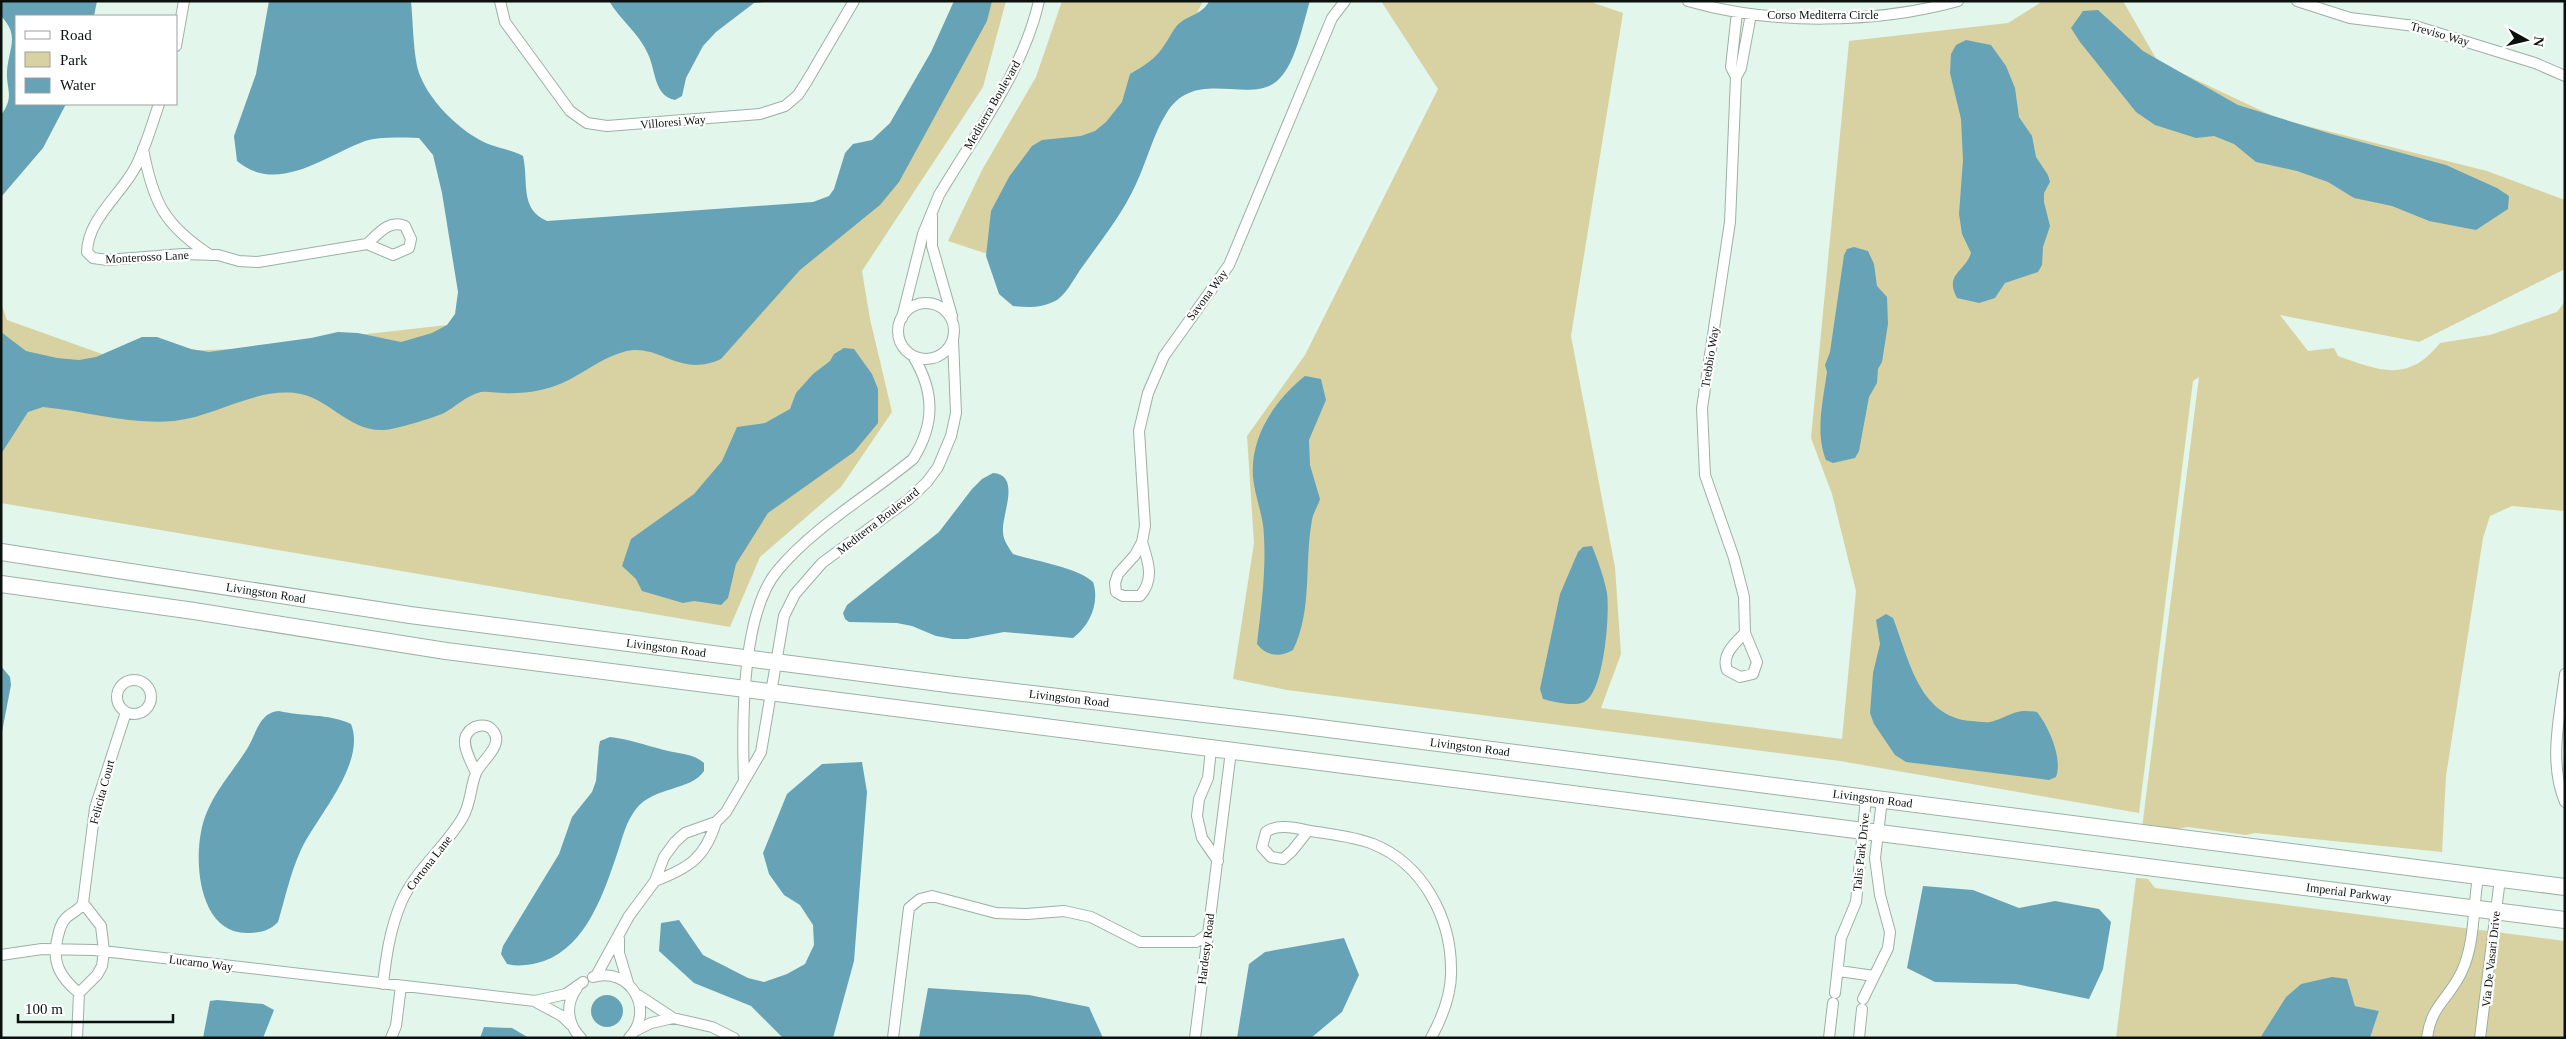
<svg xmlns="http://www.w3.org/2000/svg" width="2566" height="1039" viewBox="0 0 2566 1039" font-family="'Times New Roman',serif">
<rect width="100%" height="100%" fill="#e2f6eb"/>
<!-- green -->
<path fill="#d8d2a2" d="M 968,1 L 1006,1 L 983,87 L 862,271 L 870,319 L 892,412 L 841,487 L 760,557 L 730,627 L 1,503 L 1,303 L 7,320 L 102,354 L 235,349 L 447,325 L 724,252 L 861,185 Z
M 1062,1 L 1203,1 L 1197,13 L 1012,262 L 948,241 L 982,170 L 1036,77 Z
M 1381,1 L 1588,1 L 1623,13 L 1571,336 L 1615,567 L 1621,654 L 1601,708 L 1842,739 L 1856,591 L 1832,494 L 1811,438 L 1849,41 L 2008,23 L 2043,1 L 2123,1 L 2158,62 L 2279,119 L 2487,171 L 2565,200 L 2565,269 L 2419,342 L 2280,315 L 2308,351 L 2334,348 L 2338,356 C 2380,371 2408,383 2440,343 L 2490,335 L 2557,312 L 2565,301 L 2565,511 L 2512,506 L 2490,516 L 2483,538 L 2446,776 L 2442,852 L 2255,833 L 2246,835 L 2188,827 L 2166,831 L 2142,828 L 2199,377 L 2193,381 L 2139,813 L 1840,761 L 1287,690 L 1233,679 L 1254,543 L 1247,436 L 1305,355 L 1438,89 Z
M 2136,878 L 2148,879 L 2155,888 L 2565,941 L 2565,1038 L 2370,1038 L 2379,1011 L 2355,1006 L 2351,994 L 2301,984 L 2286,997 L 2260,1038 L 2116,1038 Z"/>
<!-- water -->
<path fill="#67a3b7" d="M 1,1 L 97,1 L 94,16 L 16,16 L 16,104 L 66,104 L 43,148 L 1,197 L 1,115 C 15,96 6,90 7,71 C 9,47 20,36 1,16 Z
M 269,1 L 411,1 C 413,22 413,45 417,66 C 424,97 461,134 491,145 C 502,149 512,150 523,156 C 529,182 519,209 547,221 L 813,202 L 829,196 L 834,189 L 845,153 L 853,144 L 872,140 L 890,123 L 931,52 L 954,1 L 992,1 L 987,21 L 899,182 L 880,205 L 800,270 L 721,359 C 678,379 659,341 623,352 C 598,359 577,379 552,387 C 536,392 520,394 504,393 C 497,393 488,391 481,392 C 465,396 456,407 442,414 C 432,418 394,430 384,430 C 348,432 328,396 295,393 C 253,389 216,416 174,421 C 130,425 86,411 43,407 L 28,412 L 1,454 L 1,332 L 26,351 L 57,358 L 79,360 L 96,357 L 142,337 L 157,337 L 191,349 L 209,352 L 311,338 L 338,332 L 358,333 L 401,342 L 432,333 L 447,325 L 455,314 L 458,292 L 442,193 L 433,155 L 419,138 C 403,138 381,136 365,141 C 325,156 277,195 237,161 L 234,136 L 256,74 Z
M 609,1 L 773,1 L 754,3 L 716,32 L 703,46 L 686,78 L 682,96 L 675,100 C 654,96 656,71 648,54 C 639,33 620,20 609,1 Z
M 1209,1 L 1310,1 C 1303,23 1296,63 1279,79 C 1252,107 1194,65 1166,114 C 1153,135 1147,161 1136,184 C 1122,215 1100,242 1080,270 C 1074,279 1066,294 1057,300 C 1043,308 1028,308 1013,306 L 999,294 L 986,256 L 991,211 L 1009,177 L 1032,146 L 1042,140 L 1081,136 L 1095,131 L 1106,122 L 1122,102 L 1130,74 C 1145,65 1156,59 1165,44 C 1171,36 1173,28 1181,22 C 1190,15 1204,13 1209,1 Z
M 2098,10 L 2143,51 L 2238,105 L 2328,133 L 2446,165 L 2497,188 L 2509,196 L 2508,209 L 2476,230 L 2429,221 L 2392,206 L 2354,198 L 2328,182 L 2297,171 L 2256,162 L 2234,144 L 2214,136 L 2196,138 L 2155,125 L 2136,112 L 2080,42 L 2071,28 L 2083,11 Z
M 1966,40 L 1991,45 L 2006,66 L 2015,88 L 2019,117 L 2032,136 L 2036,157 L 2048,175 L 2050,182 L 2044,193 L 2044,202 L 2050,226 L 2043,247 L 2042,265 L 2038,272 L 2005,283 L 1995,298 L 1979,303 L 1957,298 C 1944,274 1965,272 1971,253 L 1962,234 L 1959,214 L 1963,160 L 1961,119 L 1950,73 L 1951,54 L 1956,45 Z
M 1854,247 L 1868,251 L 1874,264 L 1877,286 L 1887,297 L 1888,324 L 1882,362 L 1878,369 L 1877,383 L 1869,397 L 1859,451 L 1855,458 L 1833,463 L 1826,460 C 1815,433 1823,401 1827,372 L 1825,365 L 1830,352 L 1844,255 L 1847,249 Z
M 844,348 L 854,349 L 872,374 L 878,389 L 878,423 L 854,452 L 768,513 L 736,564 L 728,598 L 721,605 L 694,601 L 683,603 L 642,591 L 636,579 L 622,566 L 631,539 L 694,494 L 722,461 L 737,427 L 765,423 L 790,409 L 796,393 L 813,374 L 830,361 L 834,354 Z
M 1305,376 L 1321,379 L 1326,400 L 1309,440 L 1310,465 L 1320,499 C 1318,506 1313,513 1312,520 C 1304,562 1313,610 1293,650 C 1280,658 1266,656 1257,644 C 1261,608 1266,573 1264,537 C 1264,517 1255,498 1253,477 C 1250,436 1275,400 1305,376 Z
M 993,473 C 1022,475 1001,516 1003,532 C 1003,540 1009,548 1013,554 C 1035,561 1077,567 1093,582 C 1100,602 1090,626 1073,638 L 1004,632 L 967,639 L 953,639 L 936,636 L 912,626 L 897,623 L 849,622 L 845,619 L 843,613 L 847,605 L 939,532 L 972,489 L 982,479 Z
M 1592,546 C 1598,561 1604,577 1607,593 C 1610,614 1604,693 1584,702 C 1573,707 1554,702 1543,699 L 1540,689 L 1560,594 L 1578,552 L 1583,547 Z
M 1886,614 L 1893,618 C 1909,659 1919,717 1971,721 C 1977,721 1984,723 1990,722 C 2011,717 2012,708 2037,712 C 2049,727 2063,759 2056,777 L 2049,780 L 1906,762 L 1895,755 L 1874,724 L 1870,713 L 1873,673 L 1880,644 L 1876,620 Z
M 1,666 L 10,677 L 11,685 L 1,737 Z
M 279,711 C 304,717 327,713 351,724 C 367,764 315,818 300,852 C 290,874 285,899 278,922 C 269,931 262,932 250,933 C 201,936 194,868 201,832 C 207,799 230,776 247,749 C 256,735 259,712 279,711 Z
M 610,737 C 629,739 645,745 664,750 C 678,754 693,753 704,763 L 704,771 C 691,791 654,786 636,809 C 626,822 623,836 618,851 C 605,890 587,946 544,961 C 532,965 519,967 507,964 L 501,954 L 503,946 L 559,854 L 572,817 L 592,792 L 596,781 L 599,746 L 600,741 Z
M 862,762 L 867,792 L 854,961 L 833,1038 L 783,1038 L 751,1006 L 694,983 L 659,951 L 661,923 L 679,920 L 703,955 L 748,978 L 764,982 L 787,974 L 805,964 L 814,945 L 813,925 L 800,905 L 784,895 L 769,874 L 763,853 L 787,794 L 822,764 Z
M 1923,886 L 1973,890 L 2019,908 L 2055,901 L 2099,909 L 2111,922 L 2103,969 L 2089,999 L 2016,984 L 1935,982 L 1907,968 Z
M 1344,938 L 1359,975 L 1342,1012 L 1311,1038 L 1237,1038 L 1249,964 L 1265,952 Z
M 2332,977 L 2347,979 L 2355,1006 L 2379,1011 L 2370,1038 L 2260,1038 L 2286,997 L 2301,984 Z
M 928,988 L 1029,995 L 1089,1007 L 1103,1038 L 919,1038 Z
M591 1011a16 16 0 1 1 32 0a16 16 0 1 1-32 0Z
M 217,1000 L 263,1004 L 274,1010 L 263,1038 L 203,1038 L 210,1001 Z
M 484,1027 L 512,1028 L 529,1038 L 480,1038 Z"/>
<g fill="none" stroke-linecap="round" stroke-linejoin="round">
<defs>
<path id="minor" d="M 500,1 L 505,22 L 570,111 L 587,123 L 607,126 L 760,114 L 785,106 L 798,95 L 807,81 L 854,1
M 1688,1 C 1771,25 1875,24 1958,1
M 2297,1 L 2350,18 L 2415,26 L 2535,63 L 2565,76
M 176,46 L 184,1
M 1736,77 L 1731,67 L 1737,12
M 159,104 C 152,124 146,146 136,166 C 122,194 88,218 87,252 L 93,258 L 107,260 L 183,254 L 218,255 L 239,261 L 258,262 L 367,244 L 393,255 L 409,248 L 411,239 L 405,226 C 389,219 378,234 367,244
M 143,149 C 153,202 164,225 210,255
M 932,216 L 932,246 L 952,316
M898 331a28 28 0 1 1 56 0a28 28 0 1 1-56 0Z
M 902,318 L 923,234 L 939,195 C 975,134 1023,72 1039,1
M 1142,542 C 1148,561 1155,579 1140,596 L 1123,596 L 1116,592 L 1115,583 L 1118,574 L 1135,555 L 1142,542 L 1145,526 L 1139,431 L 1148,393 L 1164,356 L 1229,265 L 1332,18 L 1345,1
M 1745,633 C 1735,643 1721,655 1727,670 L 1740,677 L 1753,674 L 1757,662 L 1745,633 L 1744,597 L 1734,558 L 1705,475 L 1702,408 L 1730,222 L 1736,77 L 1741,68 L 1751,14
M 2565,674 C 2560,715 2548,762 2565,802
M117 697a17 17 0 1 1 34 0a17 17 0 1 1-34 0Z
M 1211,749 L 1208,778 L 1199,799 L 1197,816 L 1202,838 L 1218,861
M 744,781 C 742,726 741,613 778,570 C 815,526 868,496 913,459 C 935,424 935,392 913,356
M 1308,831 L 1292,851 L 1283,859 L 1271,857 L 1262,847 L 1266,832 C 1279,822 1302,830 1317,832 C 1336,835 1355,837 1373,844 C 1423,864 1451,918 1451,969 C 1452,992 1442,1018 1431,1038
M 655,881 C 689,868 705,858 716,822
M 619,939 L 619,953 L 628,983
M 1,955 L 42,949 L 94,950 L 535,1001 L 566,994 L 583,982
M 1839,971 L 1874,976
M 596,976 L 629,916 L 655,881 L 664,857 L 675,842 L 685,833 L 716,822 L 726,812 L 761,752 L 784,616 L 795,594 L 822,563 L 908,500 L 927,482 L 938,467 L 951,436 L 956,413 L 953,340
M 593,977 C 630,966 656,1010 629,1038
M 383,984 C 386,957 390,929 401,903 C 415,870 445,848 463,817 C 471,803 470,788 476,773 C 480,762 505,745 493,731 C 487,722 472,725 467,734 C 460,744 472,763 476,773
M 577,988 C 565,1004 567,1024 581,1038
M 79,993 C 61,978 52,964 57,940 C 59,932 60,924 66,918 C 72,912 79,911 83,903 L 95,808 L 126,712
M 1835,993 L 1841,938 L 1856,902 L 1866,798
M 638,995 L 673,1018 L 712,1027 L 734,1038
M 1863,999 L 1888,948 L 1890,932 L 1880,895 L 1875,858 L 1882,800
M 536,1002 L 562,1016 L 571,1025
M 635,1031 L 651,1023 L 673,1018
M 77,1038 L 79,993 L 97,975 L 102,966 L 104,951 L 101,926 L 83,903
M 391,1038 L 396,1026 L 401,986
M 893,1038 L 909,908 L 920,899 L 932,896 L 996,913 L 1027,914 L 1064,911 L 1091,917 L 1140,942 L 1196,942 L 1208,934
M 1195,1038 L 1231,751
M 1829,1038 L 1833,1003
M 1859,1038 L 1862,1009
M 2427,1038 C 2431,1005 2450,998 2462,971 C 2475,943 2473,907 2478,877
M 2480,1038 L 2500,879"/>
<g id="primary">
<path id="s1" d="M 1,552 L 410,615 L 955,685 L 1289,724 L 2565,887"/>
<path id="s2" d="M 1,584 L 194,611 L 446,651 L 2565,920"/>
</g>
</defs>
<!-- minor casing -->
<use href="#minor" stroke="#9db0a6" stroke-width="12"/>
<!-- primary casing -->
<use href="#primary" stroke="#9db0a6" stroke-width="18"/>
<!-- minor -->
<use href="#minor" stroke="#fff" stroke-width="10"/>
<!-- primary -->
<use href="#primary" stroke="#fff" stroke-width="16"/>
</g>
<g text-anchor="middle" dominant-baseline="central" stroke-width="4.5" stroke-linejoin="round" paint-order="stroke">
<!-- street labels -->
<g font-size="12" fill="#0b120e" stroke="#fff">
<text x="1823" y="15">Corso Mediterra Circle</text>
<text transform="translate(2440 34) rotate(16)">Treviso Way</text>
<text transform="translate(992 105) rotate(-60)">Mediterra Boulevard</text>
<text transform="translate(673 122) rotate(-5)">Villoresi Way</text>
<text transform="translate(147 257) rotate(-3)">Monterosso Lane</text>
<text transform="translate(1207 295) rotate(-53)">Savona Way</text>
<text transform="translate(1710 357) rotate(-81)">Trebbio Way</text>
<text transform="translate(878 521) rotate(-38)">Mediterra Boulevard</text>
<text stroke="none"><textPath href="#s1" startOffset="268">Livingston Road</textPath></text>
<text stroke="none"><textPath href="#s1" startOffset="672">Livingston Road</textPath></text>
<text stroke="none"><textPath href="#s1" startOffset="1078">Livingston Road</textPath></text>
<text stroke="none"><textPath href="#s1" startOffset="1482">Livingston Road</textPath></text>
<text transform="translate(102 792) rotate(-75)">Felicita Court</text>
<text stroke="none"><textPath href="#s1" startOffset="1888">Livingston Road</textPath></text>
<text transform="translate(1861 852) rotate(-84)">Talis Park Drive</text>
<text transform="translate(429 863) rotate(-52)">Cortona Lane</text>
<text stroke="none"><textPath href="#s2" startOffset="2368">Imperial Parkway</textPath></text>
<text transform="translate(1206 949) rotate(-83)">Hardesty Road</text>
<text transform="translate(2491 959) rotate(-84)">Via De Vasari Drive</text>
<text transform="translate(201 963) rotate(7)">Lucarno Way</text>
</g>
</g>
<!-- border -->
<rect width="2566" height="1039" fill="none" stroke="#0b120e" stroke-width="5"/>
<!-- legend -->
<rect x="15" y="15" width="162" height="90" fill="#ffffff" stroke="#9da09f"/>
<rect x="25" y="31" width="25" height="8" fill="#ffffff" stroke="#9da09f"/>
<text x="60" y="40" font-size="15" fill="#0b120e">Road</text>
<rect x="25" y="52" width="25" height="15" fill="#d8d2a2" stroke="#9da09f"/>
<text x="60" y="65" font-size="15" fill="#0b120e">Park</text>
<rect x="25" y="78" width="25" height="15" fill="#67a3b7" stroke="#9da09f"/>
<text x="60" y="90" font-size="15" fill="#0b120e">Water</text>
<!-- north arrow -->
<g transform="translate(2526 40) rotate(98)" stroke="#ffffff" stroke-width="4" paint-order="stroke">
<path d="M0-4L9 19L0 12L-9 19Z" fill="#0b120e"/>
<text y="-8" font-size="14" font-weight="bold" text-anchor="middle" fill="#0b120e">N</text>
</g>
<!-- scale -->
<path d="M18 1014v8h155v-8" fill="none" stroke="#0b120e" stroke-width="2.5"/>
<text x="25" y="1014" font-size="15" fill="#0b120e" stroke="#ffffff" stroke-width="4" paint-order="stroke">100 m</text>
</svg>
